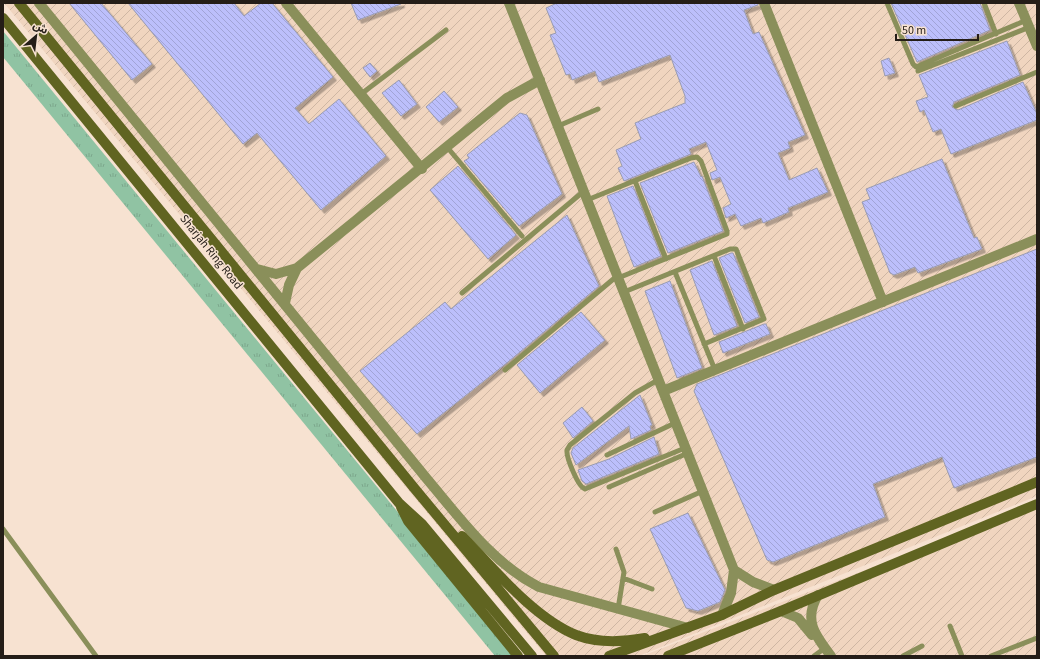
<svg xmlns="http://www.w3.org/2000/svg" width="1040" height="659" viewBox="0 0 1040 659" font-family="'Source Sans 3','Noto Sans Arabic',sans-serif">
<defs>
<pattern id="industrial-furrows" width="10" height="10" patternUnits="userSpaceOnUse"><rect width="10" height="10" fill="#f0d5bf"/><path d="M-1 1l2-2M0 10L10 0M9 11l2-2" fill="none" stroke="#ceb6a3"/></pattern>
<pattern id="grass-tufts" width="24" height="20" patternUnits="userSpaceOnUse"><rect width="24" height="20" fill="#90c3a3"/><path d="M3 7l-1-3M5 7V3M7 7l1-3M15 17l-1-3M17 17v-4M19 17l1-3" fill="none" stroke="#7ca78c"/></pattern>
<pattern id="building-back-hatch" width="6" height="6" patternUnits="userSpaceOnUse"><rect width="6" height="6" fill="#bcbffb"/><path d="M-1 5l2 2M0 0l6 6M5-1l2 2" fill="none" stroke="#a1a4d6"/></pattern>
<filter id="shadow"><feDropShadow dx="3.5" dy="3.5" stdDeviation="0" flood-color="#0004"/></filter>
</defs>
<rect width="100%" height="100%" fill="#f7e2d1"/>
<!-- industrial -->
<path fill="url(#industrial-furrows)" d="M 4,3 L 1037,3 L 1037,496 L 639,656 L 546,656 Z
M 1037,504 L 1037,656 L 642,656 Z"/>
<!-- grass -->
<path fill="url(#grass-tufts)" d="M 3,31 L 516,656 L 495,656 L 3,57 Z"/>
<!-- building -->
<path fill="url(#building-back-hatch)" stroke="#999bb1" filter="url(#shadow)" d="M 69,3 L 101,3 L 152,64 L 132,80 Z
M 128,3 L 234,3 L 244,16 L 261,3 L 272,3 L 333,77 L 295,108 L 309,124 L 339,99 L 386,156 L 321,210 L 257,133 L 243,144 Z
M 351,3 L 401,3 L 401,4 L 358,20 Z
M 557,3 L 758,3 L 758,5 L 744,10 L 753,34 L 759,32 L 805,135 L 788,142 L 790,148 L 778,153 L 789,180 L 817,168 L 828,192 L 788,208 L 789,212 L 763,223 L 761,218 L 741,226 L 735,214 L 726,218 L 723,208 L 731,204 L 720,177 L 712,180 L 710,173 L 717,170 L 706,142 L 689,149 L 691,154 L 624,181 L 618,168 L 622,166 L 616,150 L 641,139 L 635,123 L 685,103 L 685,96 L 670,55 L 599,82 L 595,71 L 572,80 L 570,74 L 566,75 L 550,35 L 556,33 L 546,8 Z
M 891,3 L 980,3 L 990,30 L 917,62 Z
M 1007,41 L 1020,75 L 954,102 L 952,107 L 958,110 L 1023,82 L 1037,114 L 1037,120 L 951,154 L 941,129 L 933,132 L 924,110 L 920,112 L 916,101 L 928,97 L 919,75 Z
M 889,58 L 895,73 L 885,76 L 881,61 Z
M 370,63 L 377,71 L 370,77 L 363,68 Z
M 399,80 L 417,104 L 401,116 L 382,93 Z
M 444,91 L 458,107 L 439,122 L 426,107 Z
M 520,113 L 527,115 L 562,194 L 519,226 L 464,161 L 469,158 L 467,155 Z
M 942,159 L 974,238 L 977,237 L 982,249 L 918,273 L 915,267 L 894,275 L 890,273 L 862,202 L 870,199 L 866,189 Z
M 694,162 L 701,177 L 702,176 L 723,231 L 668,253 L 640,183 Z
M 458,166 L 516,235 L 488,259 L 430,190 Z
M 633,186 L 661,256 L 634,267 L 607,196 Z
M 567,215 L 599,286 L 508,362 L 417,434 L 360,371 L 445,302 L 451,309 Z
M 1037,249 L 1037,457 L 954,488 L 942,457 L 873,484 L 885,517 L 773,562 L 767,560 L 694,391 L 697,384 Z
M 731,253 L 733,253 L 759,317 L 745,323 L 719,258 Z
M 712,261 L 737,326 L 714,335 L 690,270 Z
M 670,281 L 702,368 L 677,378 L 645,291 Z
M 581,312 L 605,340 L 540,393 L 517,365 Z
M 764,324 L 766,324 L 770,334 L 723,353 L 719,342 Z
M 640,395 L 652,425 L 650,426 L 651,430 L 631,439 L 629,426 L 576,465 L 571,453 L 573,448 Z
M 582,407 L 593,421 L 573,438 L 563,423 Z
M 654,437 L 659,454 L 586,484 L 582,481 L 578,470 L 609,459 Z
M 688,513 L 725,590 L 720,602 L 698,611 L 686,608 L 650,529 Z"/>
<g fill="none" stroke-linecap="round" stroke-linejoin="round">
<!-- lane -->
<path stroke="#8a8f5a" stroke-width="5" d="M 887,3 L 913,64 L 916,67 L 1027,20
M 984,3 L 996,34
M 918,71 L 1030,27
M 361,94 L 446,30
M 956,106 L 1037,72
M 558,126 L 598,109
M 447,147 L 522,236
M 635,181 L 666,259
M 587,200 L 691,158 L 697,157 L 701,161 L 727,231 L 727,234 L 618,278
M 714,256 L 743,329
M 675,272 L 715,370
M 624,292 L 730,249 L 736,249 L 764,319 L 704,344
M 462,293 L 584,191
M 505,370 L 617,276
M 658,380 L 635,393 L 570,445 L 567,450 C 566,457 578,487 585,489 L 685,448
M 607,455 L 675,423
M 609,487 L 688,453
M 655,512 L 703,491
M 3,529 L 96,656
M 616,549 L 624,572 L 618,609
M 623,578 L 652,589
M 950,626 L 962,656
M 814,656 L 825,648
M 903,656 L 922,646
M 991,656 L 1037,638"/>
<!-- street -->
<path stroke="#8a8f5a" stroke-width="10" d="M 39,3 L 427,479 C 460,518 492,563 539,587 L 688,628
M 286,3 L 422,169
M 509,3 L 734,570 L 731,593 L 722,615
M 764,3 L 883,302
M 1019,3 L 1037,46
M 257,269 L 276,274 L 297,268 L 507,98 L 540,80
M 285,303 L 289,285 L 297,268
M 663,391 L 1037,239
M 734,570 L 753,582 L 774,590
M 818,595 C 803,620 815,635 831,656
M 781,611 L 798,618 L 812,635"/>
<!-- secondary -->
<path stroke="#606421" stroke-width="10" d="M 19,3 L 415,489 L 554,656
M 3,18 L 399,503 L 422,524 L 532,656
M 401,507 L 408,521 L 518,656
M 462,536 C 493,568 534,618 576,635 C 597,643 623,642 645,638
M 609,656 L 722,615 L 774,590 L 1037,482
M 668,656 L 781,611 L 1037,504"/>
</g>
<g text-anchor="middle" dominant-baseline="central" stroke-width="3" stroke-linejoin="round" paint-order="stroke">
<!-- street labels -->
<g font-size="12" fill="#241d17" stroke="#f7e2d1">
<text transform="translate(211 252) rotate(51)">Sharjah Ring Road</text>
</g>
</g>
<!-- border -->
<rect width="1040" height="659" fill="none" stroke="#241d17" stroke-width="8"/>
<!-- north arrow -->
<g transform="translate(36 36) rotate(28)" stroke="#f7e2d1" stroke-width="3" paint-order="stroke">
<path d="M0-3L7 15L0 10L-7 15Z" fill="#241d17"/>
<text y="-6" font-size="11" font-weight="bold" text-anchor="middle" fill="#241d17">ش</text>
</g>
<!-- scale -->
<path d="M896 34v6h82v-6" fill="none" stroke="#241d17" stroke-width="2"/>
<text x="902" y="34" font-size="12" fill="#241d17" stroke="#f7e2d1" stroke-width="3" paint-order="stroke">50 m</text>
</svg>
